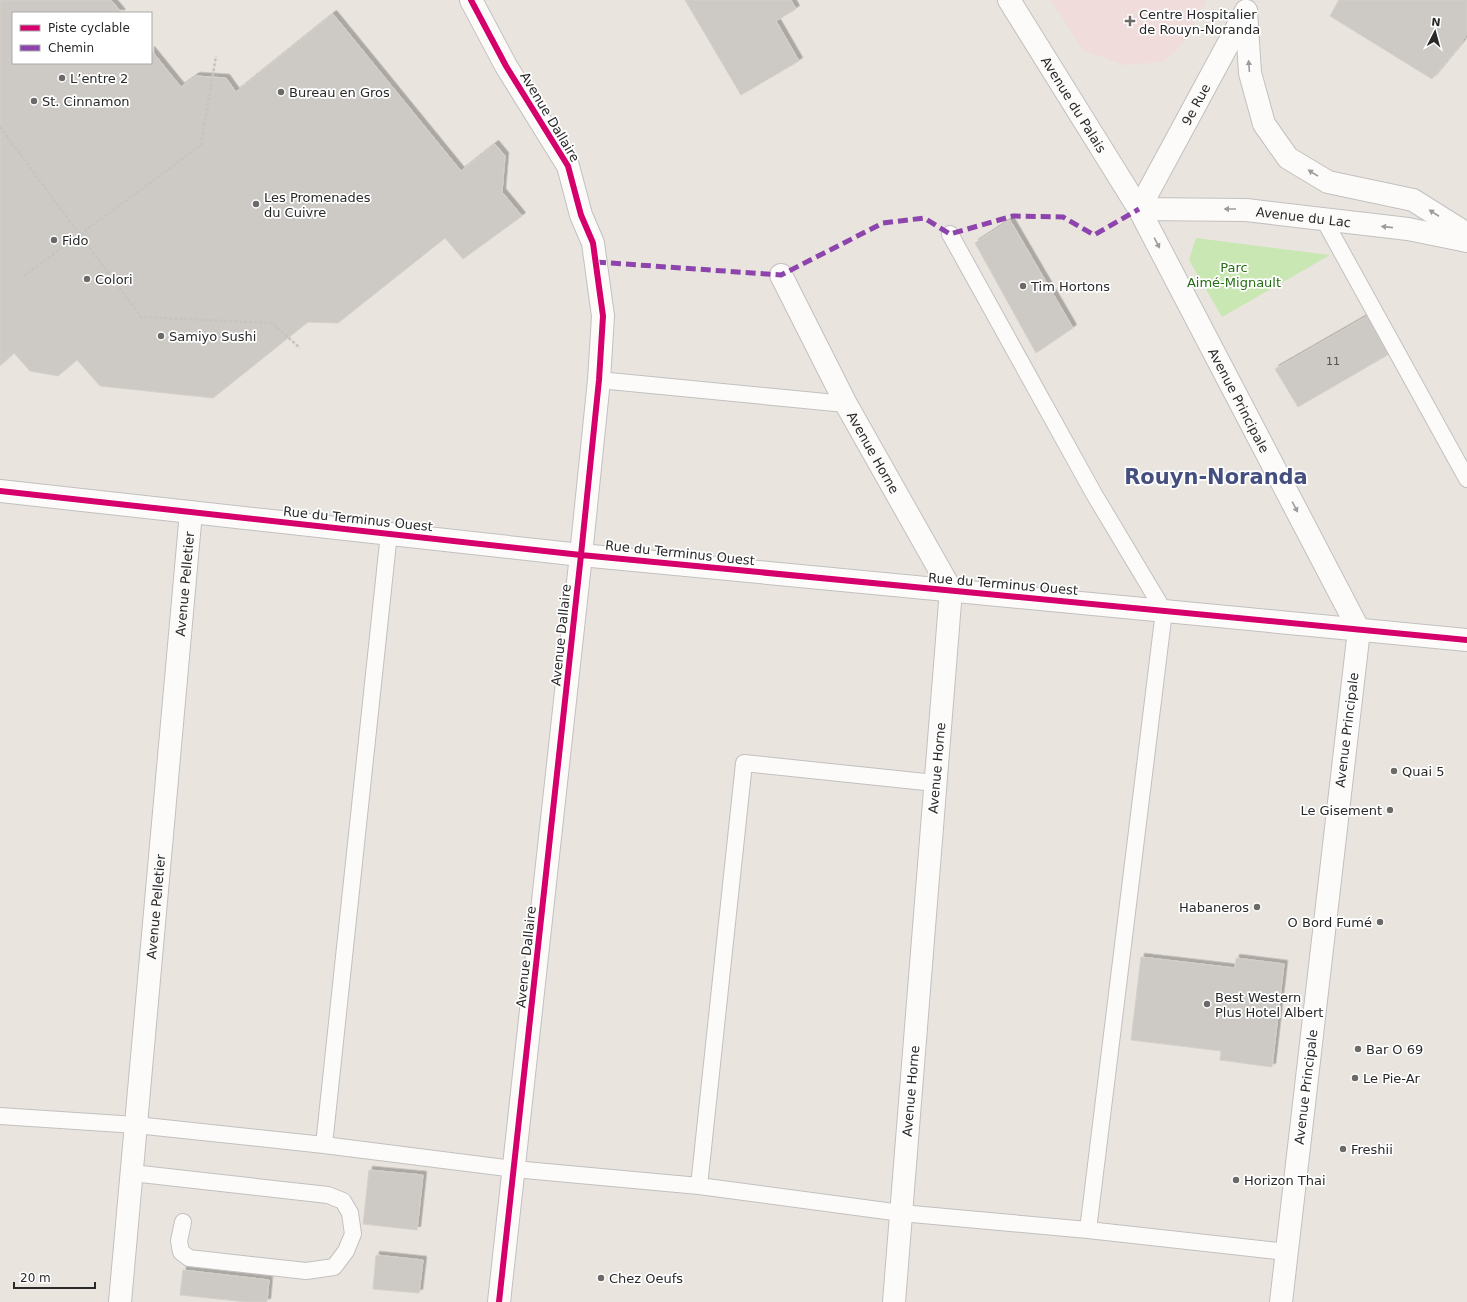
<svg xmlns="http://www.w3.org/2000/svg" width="1467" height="1302" viewBox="0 0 1467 1302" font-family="'DejaVu Sans',sans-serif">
<defs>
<filter id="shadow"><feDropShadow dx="3.5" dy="-3.5" stdDeviation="0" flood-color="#0004"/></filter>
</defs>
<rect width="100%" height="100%" fill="#e9e4de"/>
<!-- medical -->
<path fill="#f0dcda" d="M 1051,0 L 1207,0 L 1184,42 L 1163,62 L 1123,65 L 1083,50 Z"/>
<!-- green -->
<path fill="#c9e7b3" d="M 1196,238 L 1330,255 L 1222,317 L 1189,260 Z"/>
<!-- building -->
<path fill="#cdcac5" stroke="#d4d0ca" filter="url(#shadow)" d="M 0,0 L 111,0 L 122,13 L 13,13 L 13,63 L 151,63 L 151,50 L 181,87 L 196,76 L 226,78 L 236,92 L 333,14 L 461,171 L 495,144 L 505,156 L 502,192 L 522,216 L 463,259 L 445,238 L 338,323 L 308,322 L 213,398 L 100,386 L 77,360 L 58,376 L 30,371 L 14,353 L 0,366 Z
M 685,0 L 791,0 L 796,9 L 776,21 L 799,61 L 741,95 Z
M 1339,0 L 1467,0 L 1467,33 L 1461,44 L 1432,79 L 1330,16 Z
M 1010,220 L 1073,328 L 1036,353 L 975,243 Z
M 1369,315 L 1391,353 L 1298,407 L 1275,369 Z
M 1141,957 L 1235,968 L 1236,958 L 1284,964 L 1272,1067 L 1220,1060 L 1221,1051 L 1131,1040 Z
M 369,1170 L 423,1175 L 417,1230 L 363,1224 Z
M 376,1255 L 423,1260 L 419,1293 L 373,1289 Z
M 183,1270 L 269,1280 L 267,1302 L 247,1302 L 180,1295 Z"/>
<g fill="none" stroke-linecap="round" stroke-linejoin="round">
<defs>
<path id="lane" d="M 1324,220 L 1467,479
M 950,234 L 1094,494 L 1164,611 L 1088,1230
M 599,380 L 846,404
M 0,1116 L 136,1125 L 324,1145 L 389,533
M 324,1145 L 514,1169 L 699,1186 L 901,1213 L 1088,1230 L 1287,1252
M 132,1173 L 328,1195 L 343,1201 L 350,1213 L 353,1234 L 346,1251 L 334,1267 L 306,1271 L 189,1258 L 181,1252 L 179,1241 L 183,1222
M 699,1186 L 744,763 L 935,783"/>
<g id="street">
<path d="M 471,0 L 506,66 L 568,166 L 581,215 L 593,243 L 603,316 L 599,380 L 581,555 L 499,1302"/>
<path id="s1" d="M 781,275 L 846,404 L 951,590 L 894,1302"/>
<path id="s2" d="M 120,1302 L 191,512"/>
</g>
<g id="secondary">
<path id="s3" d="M 1009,0 L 1139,209 L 1359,630 L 1281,1302"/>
<path d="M 1246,11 L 1250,73 L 1264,124 L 1288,158 L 1328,182 L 1413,200 L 1467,234"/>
<path id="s4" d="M 1139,209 L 1246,210 L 1408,229 L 1467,241"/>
<path id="s5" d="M 1139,209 L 1246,11"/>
<path d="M 0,491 L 581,555 L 1467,640"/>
</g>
</defs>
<!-- lane casing -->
<use href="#lane" stroke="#c2c0c0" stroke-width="18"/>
<!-- street casing -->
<use href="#street" stroke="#c2c0c0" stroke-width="24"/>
<!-- secondary casing -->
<use href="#secondary" stroke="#c2c0c0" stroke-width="24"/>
<!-- path -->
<path stroke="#c4c4c3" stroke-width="2.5" stroke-dasharray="3 2" stroke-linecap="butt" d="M 0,127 L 141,317 L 272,323 L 300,348
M 24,276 L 201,145 L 216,56"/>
<!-- lane -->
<use href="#lane" stroke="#fcfbfa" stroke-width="16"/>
<!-- street -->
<use href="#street" stroke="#fcfbfa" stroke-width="22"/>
<!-- secondary -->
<use href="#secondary" stroke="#fcfbfa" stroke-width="22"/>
<!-- quiet -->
<path stroke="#8e44ad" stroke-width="5" stroke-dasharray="10 5" stroke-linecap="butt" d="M 596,262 L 781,275 L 883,223 L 924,218 L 950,234 L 1013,216 L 1063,217 L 1094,235 L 1139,209"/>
<defs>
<path id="cycleway" d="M 471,0 L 506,66 L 568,166 L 581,215 L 593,243 L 603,316 L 599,380 L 581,555 L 499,1302
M 0,491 L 581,555 L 1467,640"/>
</defs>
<!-- cycleway casing -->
<use href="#cycleway" stroke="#fff" stroke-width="8"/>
<!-- cycleway -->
<use href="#cycleway" stroke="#d6006c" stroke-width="6"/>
</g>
<!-- one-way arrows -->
<defs><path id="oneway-solid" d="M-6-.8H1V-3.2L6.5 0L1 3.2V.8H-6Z"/></defs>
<g fill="#9d9c9c">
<use href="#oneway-solid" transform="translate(1249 66) rotate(-94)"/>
<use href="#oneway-solid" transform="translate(1313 173) rotate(-148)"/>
<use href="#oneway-solid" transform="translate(1230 209) rotate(-180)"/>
<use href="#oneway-solid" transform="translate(1434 213) rotate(-147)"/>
<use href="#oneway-solid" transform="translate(1387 227) rotate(-174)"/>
<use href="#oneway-solid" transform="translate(1157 243) rotate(62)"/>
<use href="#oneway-solid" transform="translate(1295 507) rotate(62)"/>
</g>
<!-- markers -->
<g fill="#6c6a68" stroke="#fff" stroke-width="1.5">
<path d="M1128 15h4v4h4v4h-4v4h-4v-4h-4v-4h4z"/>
<circle cx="62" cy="78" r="4"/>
<circle cx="281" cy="92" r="4"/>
<circle cx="34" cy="101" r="4"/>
<circle cx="256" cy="204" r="4"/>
<circle cx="54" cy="240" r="4"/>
<circle cx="87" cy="279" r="4"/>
<circle cx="1023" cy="286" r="4"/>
<circle cx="161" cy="336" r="4"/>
<circle cx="1394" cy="771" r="4"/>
<circle cx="1390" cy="810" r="4"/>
<circle cx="1257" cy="907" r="4"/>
<circle cx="1380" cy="922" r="4"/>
<circle cx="1207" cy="1004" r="4"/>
<circle cx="1358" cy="1049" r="4"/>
<circle cx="1355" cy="1078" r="4"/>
<circle cx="1343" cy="1149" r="4"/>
<circle cx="1236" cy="1180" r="4"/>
<circle cx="601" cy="1278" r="4"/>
</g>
<g text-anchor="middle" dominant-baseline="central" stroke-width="3.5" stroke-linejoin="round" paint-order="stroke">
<!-- number labels -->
<g font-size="11" fill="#545352">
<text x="1333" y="361">11</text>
</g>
<!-- poi labels -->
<g font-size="13" fill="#292929" stroke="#fff" text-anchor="start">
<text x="1139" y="14">Centre Hospitalier<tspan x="1139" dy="15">de Rouyn-Noranda</tspan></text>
<text x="70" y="78">L’entre 2</text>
<text x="289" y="92">Bureau en Gros</text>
<text x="42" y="101">St. Cinnamon</text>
<text x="264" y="197">Les Promenades<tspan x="264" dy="15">du Cuivre</tspan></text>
<text x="62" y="240">Fido</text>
<text x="95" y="279">Colori</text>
<text x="1031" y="286">Tim Hortons</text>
<text x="169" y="336">Samiyo Sushi</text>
<text x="1402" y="771">Quai 5</text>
<text x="1382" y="810" text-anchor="end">Le Gisement</text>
<text x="1249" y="907" text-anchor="end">Habaneros</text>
<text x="1372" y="922" text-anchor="end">O Bord Fumé</text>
<text x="1215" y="997">Best Western<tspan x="1215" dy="15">Plus Hotel Albert</tspan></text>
<text x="1366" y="1049">Bar O 69</text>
<text x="1363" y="1078">Le Pie-Ar</text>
<text x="1351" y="1149">Freshii</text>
<text x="1244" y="1180">Horizon Thai</text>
<text x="609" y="1278">Chez Oeufs</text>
</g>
<!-- street labels -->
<g font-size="13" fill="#292929" stroke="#fff">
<text stroke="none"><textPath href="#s3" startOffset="123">Avenue du Palais</textPath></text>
<text stroke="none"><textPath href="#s5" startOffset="119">9e Rue</textPath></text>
<text transform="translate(550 117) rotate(59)">Avenue Dallaire</text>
<text stroke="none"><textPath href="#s4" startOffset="165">Avenue du Lac</textPath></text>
<text stroke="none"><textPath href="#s3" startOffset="462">Avenue Principale</textPath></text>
<text stroke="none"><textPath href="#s1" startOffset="200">Avenue Horne</textPath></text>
<text transform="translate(358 519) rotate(6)">Rue du Terminus Ouest</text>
<text transform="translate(680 553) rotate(6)">Rue du Terminus Ouest</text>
<text stroke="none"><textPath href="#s2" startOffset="721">Avenue Pelletier</textPath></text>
<text transform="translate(1003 584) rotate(5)">Rue du Terminus Ouest</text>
<text transform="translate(561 635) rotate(-84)">Avenue Dallaire</text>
<text transform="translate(1347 730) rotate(-83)">Avenue Principale</text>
<text transform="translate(937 768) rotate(-85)">Avenue Horne</text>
<text stroke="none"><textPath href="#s2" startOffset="397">Avenue Pelletier</textPath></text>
<text transform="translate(526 957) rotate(-84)">Avenue Dallaire</text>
<text transform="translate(1306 1087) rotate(-83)">Avenue Principale</text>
<text transform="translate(911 1091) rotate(-85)">Avenue Horne</text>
</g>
<!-- park labels -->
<g font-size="13" fill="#256e12" stroke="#fff">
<text x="1234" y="267">Parc<tspan x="1234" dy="15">Aimé-Mignault</tspan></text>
</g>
<!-- town labels -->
<g font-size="21" font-weight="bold" fill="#454f7f" stroke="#fff">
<text x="1216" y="477">Rouyn-Noranda</text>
</g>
</g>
<!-- legend -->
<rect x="12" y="12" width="140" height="52" fill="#ffffff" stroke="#a9a9a9"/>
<rect x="20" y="25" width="20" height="6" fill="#d6006c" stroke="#a9a9a9"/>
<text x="48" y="32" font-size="12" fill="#292929">Piste cyclable</text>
<rect x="20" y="45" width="20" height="6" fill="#8e44ad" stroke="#a9a9a9"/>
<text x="48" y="52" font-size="12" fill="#292929">Chemin</text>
<!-- north arrow -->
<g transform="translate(1435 32) rotate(6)" stroke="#ffffff" stroke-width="3" paint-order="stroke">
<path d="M0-3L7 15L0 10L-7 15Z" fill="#292929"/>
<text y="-6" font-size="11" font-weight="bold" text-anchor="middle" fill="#292929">N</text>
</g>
<!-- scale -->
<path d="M14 1282v6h81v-6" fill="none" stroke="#292929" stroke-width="2"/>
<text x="20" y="1282" font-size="12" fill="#292929" stroke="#ffffff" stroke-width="3" paint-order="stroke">20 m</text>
</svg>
